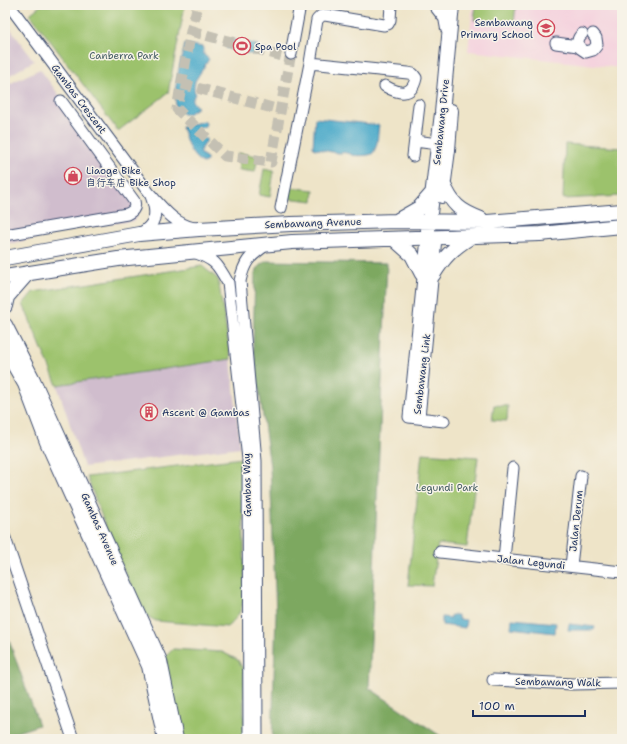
<svg xmlns="http://www.w3.org/2000/svg" width="627" height="744" viewBox="0 0 627 744" font-family="'Shantell Sans','LXGW WenKai TC',sans-serif">
<rect width="100%" height="100%" fill="#f7f3e8"/>
<filter id="ink" filterUnits="userSpaceOnUse"><feTurbulence type="fractalNoise" baseFrequency=".025" numOctaves="2"/><feDisplacementMap in="SourceGraphic" scale="8" xChannelSelector="R" yChannelSelector="G"/><feConvolveMatrix kernelMatrix="1 2 1 2 8 2 1 2 1" color-interpolation-filters="sRGB"/></filter>
<filter id="wash" filterUnits="userSpaceOnUse"><feTurbulence type="fractalNoise" baseFrequency=".012" numOctaves="4" result="noise"/><feDisplacementMap in="SourceGraphic" scale="16" xChannelSelector="R" yChannelSelector="G"/><feGaussianBlur stdDeviation="0.9" result="paint"/><feColorMatrix in="noise" values="0 0 0 0 0 0 0 0 0 0 0 0 0 0 0 0 0 1.4 0 .05"/><feComposite in="paint" operator="in"/></filter>
<g filter="url(#wash)">
<rect width="100%" height="100%" fill="#eee4c8"/>
<!-- built -->
<path fill="#f4cfdd" d="M 473,5 L 622,5 L 622,68 L 468,51 Z"/>
<!-- industrial -->
<path fill="#d0bdcd" d="M 5,21 L 34,61 L 5,78 Z
M 40,69 L 141,208 L 134,221 L 76,228 L 14,243 L 5,243 L 5,86 Z
M 231,359 L 240,447 L 84,467 L 57,385 Z"/>
<!-- green -->
<path fill="#9cc26c" stroke="#5c7865" d="M 41,5 L 185,5 L 168,93 L 118,131 L 30,14 Z
M 476,5 L 516,5 L 514,24 L 474,20 Z
M 565,144 L 622,148 L 622,196 L 563,199 Z
M 238,153 L 258,156 L 255,172 L 239,170 Z
M 264,169 L 274,171 L 270,197 L 259,195 Z
M 287,187 L 314,190 L 313,201 L 286,198 Z
M 202,266 L 218,279 L 231,359 L 57,385 L 23,304 L 33,292 Z
M 494,405 L 508,406 L 507,421 L 492,420 Z
M 422,453 L 478,457 L 467,547 L 438,544 L 432,586 L 408,585 Z
M 242,458 L 245,589 C 243,607 241,615 227,627 L 156,621 L 145,615 L 114,549 L 87,477 Z
M 173,649 L 222,652 L 238,660 L 244,671 L 244,739 L 181,739 L 165,657 Z"/>
<!-- forest -->
<path fill="#7da860" stroke="#4c6c5f" d="M 266,261 L 387,263 L 369,688 L 445,739 L 272,739 L 276,614 L 270,467 L 253,345 L 255,274 L 259,266 Z
M 5,629 L 39,725 L 5,736 Z"/>
<!-- water -->
<path fill="#4aa9c9" stroke="#326c94" d="M 229,39 L 258,45 L 255,55 L 226,48 Z
M 185,44 L 203,47 L 204,55 L 209,59 L 195,81 L 194,88 L 195,93 L 192,101 L 195,105 L 198,107 L 188,114 L 183,114 L 176,108 C 173,87 180,64 185,44 Z
M 315,118 L 379,125 C 377,134 379,144 373,153 C 371,156 356,156 352,155 C 350,154 349,153 346,153 C 344,152 342,153 340,153 C 332,153 323,149 315,149 L 313,147 Z
M 204,121 L 206,123 L 205,127 L 199,128 L 196,133 L 206,139 L 206,142 L 200,151 L 201,154 L 207,158 L 207,161 L 203,163 C 190,157 186,140 182,127 Z
M 451,615 L 458,615 L 458,619 L 466,620 L 465,628 L 442,625 L 442,617 L 451,618 Z
M 512,619 L 556,623 L 555,633 L 511,628 Z
M 569,624 L 595,627 L 594,630 L 568,630 Z"/>
</g>
<g filter="url(#ink)">
<g fill="none" stroke-linecap="round" stroke-linejoin="round">
<!-- minor-tunnel -->
<path stroke="#c4c0b3" stroke-width="11" stroke-dasharray="11 5.5" stroke-linecap="butt" d="M 191,31 L 290,58 L 271,162 L 225,156 L 177,109 L 191,31 L 198,5
M 182,84 L 280,110"/>
<defs>
<path id="minor" d="M 9,5 L 149,193 C 162,207 174,224 194,228
M 582,34 C 577,38 577,43 580,48 L 586,52 L 593,50 L 597,45 L 596,38 L 593,34
M 556,43 L 578,46
M 291,54 L 300,5
M 310,63 L 408,73 L 413,74 L 416,78 C 412,97 399,94 385,86
M 415,141 L 438,144
M 413,156 L 419,105
M 281,208 L 310,63 L 317,20 L 321,16 L 325,15 L 384,25 L 388,24 L 390,20 L 391,5
M 140,234 C 156,224 158,214 151,196
M 5,235 L 127,214 C 134,211 136,208 134,201 L 61,101
M 427,238 L 409,417 L 444,421
M 194,252 C 215,260 217,263 228,283 L 248,459 L 249,739
M 419,418 L 436,238
M 5,538 L 73,739
M 440,552 L 622,572
M 504,559 L 513,468
M 571,566 L 581,476
M 493,680 L 573,684 L 622,683
M 257,739 L 256,461 L 240,281 C 245,259 250,257 267,244"/>
<path id="major" d="M 436,5 L 446,18 L 448,29
M 443,183 C 452,205 460,211 481,219
M 442,196 L 448,150 L 451,111
M 398,220 L 419,208 L 433,192
M 428,230 L 442,113 L 452,5
M 394,239 L 412,255 L 422,274
M 5,258 L 139,234 L 199,229 L 291,224 L 397,221 L 487,222 L 622,211
M 433,275 C 444,257 453,248 471,237
M 5,277 L 118,259 L 292,242 L 540,234 L 622,226
M 5,306 L 7,297 L 28,273
M 5,325 L 33,380 L 160,661 L 176,739
M 5,349 L 25,384 L 47,442 L 149,666 L 165,739"/>
</defs>
<!-- minor casing -->
<use href="#minor" stroke="#3b4a6e" stroke-width="13"/>
<!-- major casing -->
<use href="#major" stroke="#3b4a6e" stroke-width="16"/>
<!-- minor -->
<use href="#minor" stroke="#fff" stroke-width="11"/>
<!-- major -->
<use href="#major" stroke="#fff" stroke-width="14"/>
</g>
</g>
<!-- icons -->
<defs>
<symbol id="school-ring" viewBox="-11 -11 22 22"><circle r="9.5" fill="#f7f3e8" stroke="#d1495b" stroke-width="1.5"/><path d="M0-5L7-2L0 1L-7-2ZM-4 1L0 2.5L4 1V4Q0 6-4 4Z" fill="#d1495b"/></symbol>
<symbol id="stadium-ring" viewBox="-11 -11 22 22"><circle r="9.5" fill="#f7f3e8" stroke="#d1495b" stroke-width="1.5"/><path d="M0-5a6.5 5 0 1 0 0 10a6.5 5 0 1 0 0-10ZM-3.5-1.8h7v3.6h-7Z" fill="#d1495b"/></symbol>
<symbol id="shop-ring" viewBox="-11 -11 22 22"><circle r="9.5" fill="#f7f3e8" stroke="#d1495b" stroke-width="1.5"/><path d="M-5-2.5h2.3a2.7 3.5 0 0 1 5.4 0H5L5.5 6h-11ZM-1.5-2.5h3a1.5 2.3 0 0 0-3 0Z" fill="#d1495b"/></symbol>
<symbol id="building-ring" viewBox="-11 -11 22 22"><circle r="9.5" fill="#f7f3e8" stroke="#d1495b" stroke-width="1.5"/><path d="M-4-6H4V6H1V3H-1V6H-4ZM-2.5-4.3h1.7v1.8h-1.7ZM.8-4.3h1.7v1.8H.8ZM-2.5-1h1.7V.8h-1.7ZM.8-1h1.7V.8H.8Z" fill="#d1495b"/></symbol>
</defs>
<g fill-rule="evenodd">
<use href="#school-ring" x="536" y="18" width="20" height="20"/>
<use href="#stadium-ring" x="232" y="36" width="20" height="20"/>
<use href="#shop-ring" x="63" y="166" width="20" height="20"/>
<use href="#building-ring" x="139" y="402" width="20" height="20"/>
</g>
<g text-anchor="middle" dominant-baseline="central" stroke-width="3" stroke-linejoin="round" paint-order="stroke">
<!-- poi labels -->
<g font-size="10" fill="#1b2f5e" stroke="#f7f3e8" text-anchor="start">
<text x="533" y="22" text-anchor="end">Sembawang<tspan x="533" dy="12">Primary School</tspan></text>
<text x="255" y="46">Spa Pool</text>
<text x="86" y="170">Liaoge Bike<tspan x="86" dy="12">自行车店 Bike Shop</tspan></text>
<text x="162" y="412">Ascent @ Gambas</text>
</g>
<!-- park labels -->
<g font-size="10" fill="#425b62" stroke="#f7f3e8">
<text x="124" y="55">Canberra Park</text>
<text x="447" y="487">Legundi Park</text>
</g>
<!-- street labels -->
<g font-size="10" fill="#1b2f5e" stroke="#f7f3e8">
<text transform="translate(79 99) rotate(53)">Gambas Crescent</text>
<text transform="translate(441 122) rotate(-84)">Sembawang Drive</text>
<text transform="translate(313 223) rotate(-2)">Sembawang Avenue</text>
<text transform="translate(422 374) rotate(-83)">Sembawang Link</text>
<text transform="translate(247 485) rotate(-91)">Gambas Way</text>
<text transform="translate(576 521) rotate(-84)">Jalan Derum</text>
<text transform="translate(100 529) rotate(66)">Gambas Avenue</text>
<text transform="translate(531 562) rotate(6)">Jalan Legundi</text>
<text transform="translate(558 682) rotate(1)">Sembawang Walk</text>
</g>
</g>
<!-- margin -->
<rect width="627" height="744" fill="none" stroke="#f7f3e8" stroke-width="20"/>
<!-- scale -->
<path d="M473 710v6h112v-6" fill="none" stroke="#1b2f5e" stroke-width="2"/>
<text x="479" y="710" font-size="12" fill="#1b2f5e" stroke="#f7f3e8" stroke-width="3" paint-order="stroke">100 m</text>
</svg>
